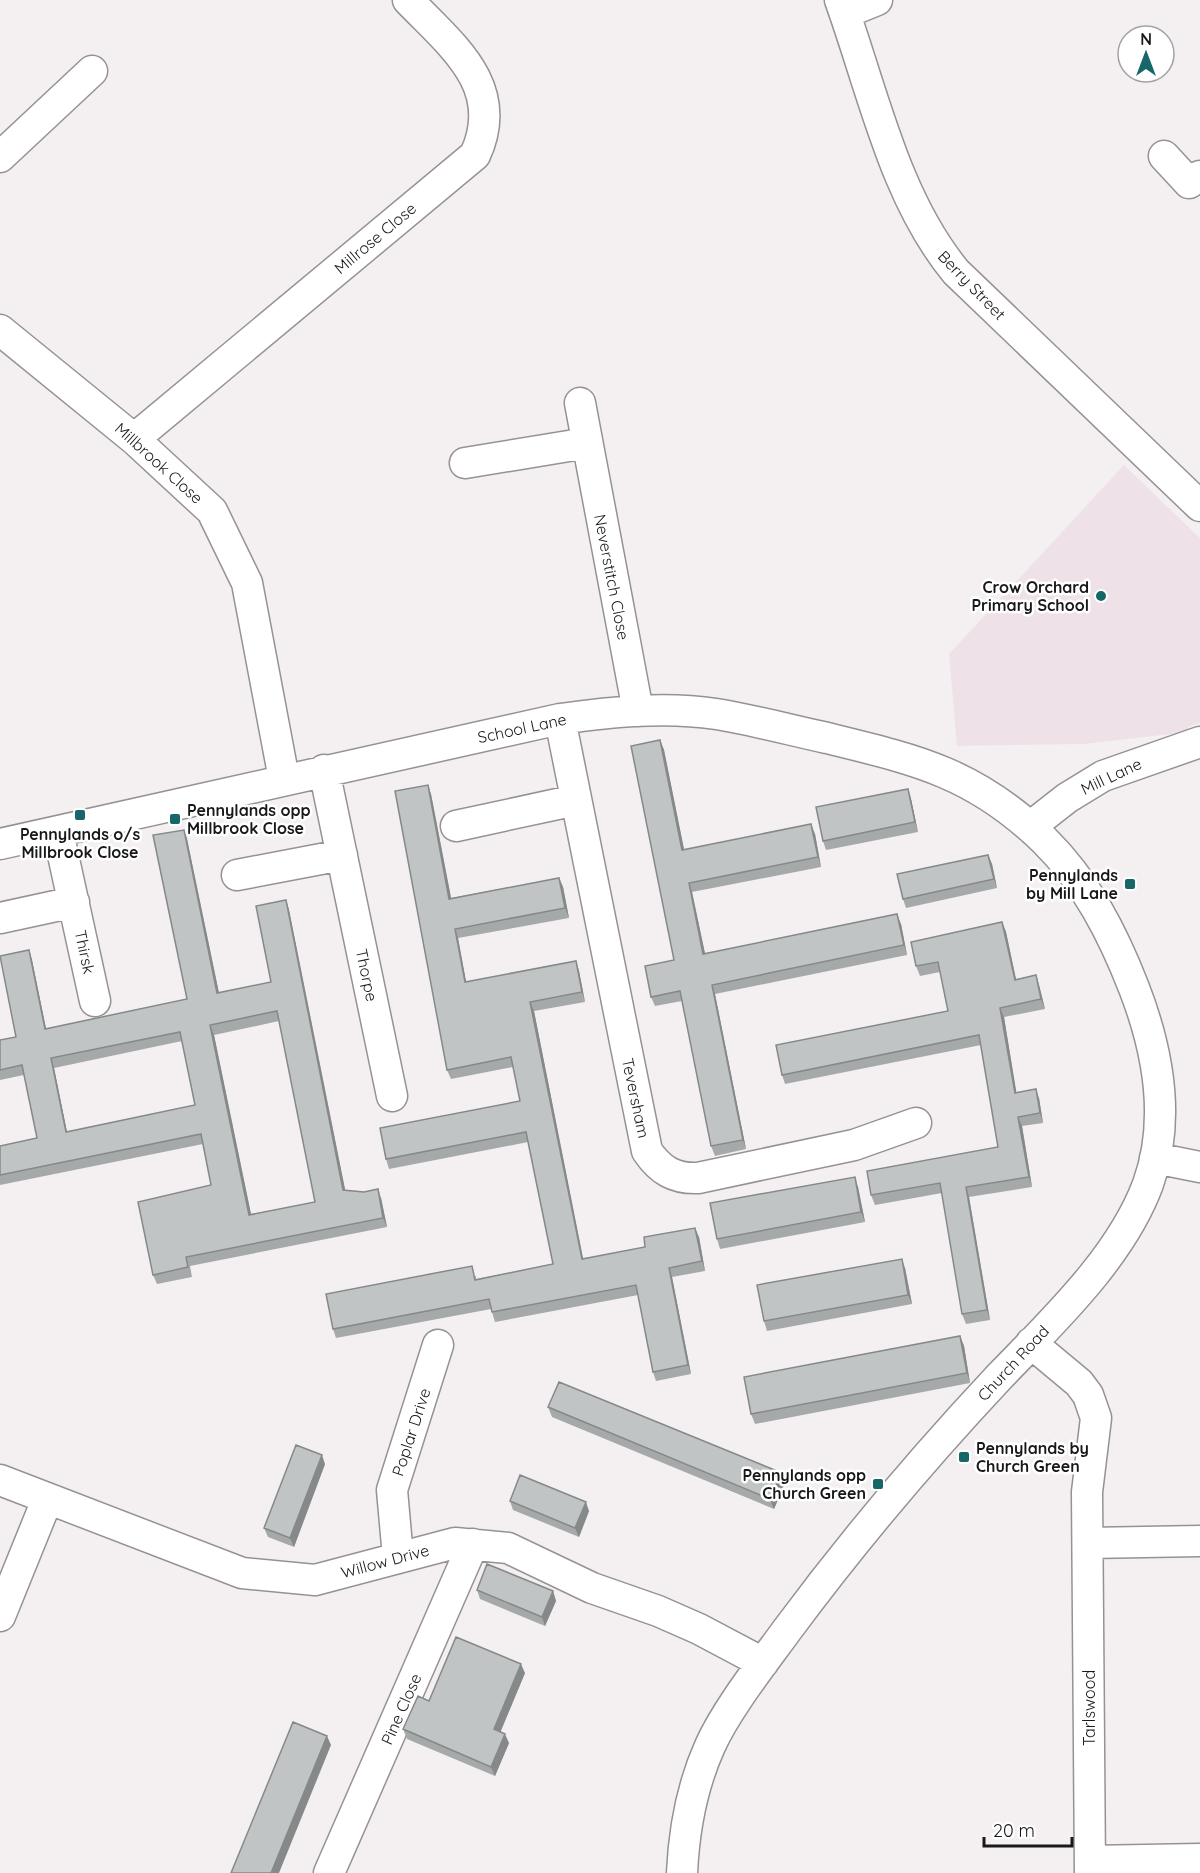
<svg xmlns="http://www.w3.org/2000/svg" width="1200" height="1873" viewBox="0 0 1200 1873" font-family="Quicksand,sans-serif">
<rect width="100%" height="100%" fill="#f4f0f2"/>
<!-- built -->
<path fill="#eee2e8" d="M 1124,465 L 1200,538 L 1200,723 L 1188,727 L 1188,732 L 1084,744 L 957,746 L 949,654 Z"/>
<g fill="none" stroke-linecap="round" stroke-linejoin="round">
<defs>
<path id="minor" d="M 840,0 C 873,91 894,197 956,272 L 1200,506
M 845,13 L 877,0
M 1164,156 L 1189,183 L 1200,176
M 0,157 L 92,71
M 0,330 L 134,439 L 212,511 L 247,583 L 284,779
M 580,403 L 638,711
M 134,439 L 475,155 C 507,86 451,45 408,0
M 465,463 L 587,443
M 560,719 L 647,1151 C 660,1170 674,1179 698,1178 L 854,1145 L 916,1123
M 324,770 L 392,1096
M 456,826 L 576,800
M 1030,827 L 1067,798 L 1103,776 L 1200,742
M 58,832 L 95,1001
M 0,844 L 560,719 C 611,712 664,706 716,714 C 753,720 790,730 827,738 C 917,760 975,773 1044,840 C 1086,881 1113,934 1134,988 C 1158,1050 1171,1120 1148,1184 C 1121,1257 1053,1321 1000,1376 C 924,1457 853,1541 787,1630 C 763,1663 726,1710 710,1746 C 692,1786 684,1829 682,1873
M 237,875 L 342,855
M 0,918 L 74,902
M 1155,1158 L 1200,1167
M 1031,1343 L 1079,1383 L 1088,1395 L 1096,1418 L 1087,1492 L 1090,1873
M 0,1480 L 242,1573 L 315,1580 L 455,1543 L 508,1548 L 592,1588 L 658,1611 L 699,1629 L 763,1663
M 1088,1543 L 1200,1541
M 398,1557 L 392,1490 L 438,1345
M 0,1616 L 47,1500
M 1090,1861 L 1200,1859
M 329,1873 L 473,1544"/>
</defs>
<!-- minor casing -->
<use href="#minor" stroke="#969294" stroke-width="33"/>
<!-- minor -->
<use href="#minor" stroke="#fff" stroke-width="30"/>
</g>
<!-- wall -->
<path fill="#a5a9a9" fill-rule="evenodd" d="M 660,740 L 664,750 L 684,850 L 815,834 L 821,867 L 692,892 L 705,954 L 901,924 L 907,955 L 715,994 L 746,1149 L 715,1156 L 711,1146 L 682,1001 L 655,1006 L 651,997 L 674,960 Z
M 908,789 L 911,799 L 918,832 L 826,850 L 823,841 Z
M 431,794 L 451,898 L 559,878 L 563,887 L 569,918 L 458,938 L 466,982 L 576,961 L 579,971 L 585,1002 L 534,1011 L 583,1259 L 699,1237 L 705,1271 L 672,1277 L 691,1374 L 656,1381 L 653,1372 L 638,1295 L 495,1322 L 491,1309 L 336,1338 L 333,1329 L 476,1276 L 476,1279 L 553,1264 L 528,1142 L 389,1169 L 386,1159 L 520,1101 L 513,1067 L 451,1079 L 447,1070 Z
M 184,830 L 187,839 L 219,993 L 271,982 L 286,900 L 289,910 L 345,1190 L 381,1198 L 387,1227 L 190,1266 L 192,1277 L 157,1284 L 153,1275 L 211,1185 L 203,1144 L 0,1185 L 0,1146 L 37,1138 L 24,1075 L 0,1080 L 0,1040 L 16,1037 L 29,950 L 32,960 L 46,1029 L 187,999 ZM 279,1021 L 315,1202 L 251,1214 L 214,1035 ZM 182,1041 L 195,1105 L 67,1132 L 54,1068 Z
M 988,855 L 992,864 L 997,888 L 906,908 L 903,899 Z
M 1002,922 L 1006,932 L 1016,979 L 1036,975 L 1039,985 L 1045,1009 L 1004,1017 L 1016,1092 L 1039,1098 L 1043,1123 L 1022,1126 L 1032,1187 L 969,1197 L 990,1320 L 966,1324 L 962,1314 L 942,1193 L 875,1205 L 871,1195 L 998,1147 L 981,1045 L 785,1084 L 782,1075 L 948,1011 L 940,972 L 920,976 L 916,966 Z
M 858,1187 L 865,1222 L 720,1249 L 717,1239 Z
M 905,1268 L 912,1304 L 767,1331 L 764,1321 Z
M 960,1336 L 964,1346 L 970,1383 L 755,1424 L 751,1414 Z
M 548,1407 L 782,1473 L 785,1483 L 774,1509 L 552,1417 Z
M 325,1464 L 294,1547 L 268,1537 L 264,1528 Z
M 510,1501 L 589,1511 L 579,1537 L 513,1510 Z
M 477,1590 L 553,1591 L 556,1601 L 545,1626 L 480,1599 Z
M 525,1673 L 500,1732 L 509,1743 L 495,1776 L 407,1739 L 403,1729 L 429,1701 Z"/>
<!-- shaded-wall -->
<path fill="#868989" d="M 660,740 L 664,750 L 686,859 L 682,850 Z
M 428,785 L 431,794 L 453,908 L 449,899 Z
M 908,789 L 911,799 L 918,832 L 915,822 Z
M 811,824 L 815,834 L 821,867 L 818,857 Z
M 184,830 L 187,839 L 221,1003 L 217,993 Z
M 988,855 L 992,864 L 997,888 L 994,879 Z
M 559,878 L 563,887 L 569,918 L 565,908 Z
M 689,883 L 692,892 L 707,963 L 703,954 Z
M 286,900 L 289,910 L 347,1199 L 343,1190 Z
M 897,914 L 901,924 L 907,955 L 904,945 Z
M 1002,922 L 1006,932 L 1018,989 L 1015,980 Z
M 455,929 L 458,938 L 468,992 L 465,982 Z
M 29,950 L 32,960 L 48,1038 L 45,1029 Z
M 576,961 L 579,971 L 585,1002 L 582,992 Z
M 1036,975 L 1039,985 L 1045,1009 L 1041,999 Z
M 712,985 L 715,994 L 746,1149 L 743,1140 Z
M 530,1002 L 534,1011 L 585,1268 L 582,1259 Z
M 1000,1008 L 1004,1017 L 1018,1102 L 1015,1093 Z
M 210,1025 L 214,1035 L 253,1224 L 249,1215 Z
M 51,1058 L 54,1068 L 69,1142 L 66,1132 Z
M 1036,1089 L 1039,1098 L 1043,1123 L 1040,1113 Z
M 1018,1117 L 1022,1126 L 1032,1187 L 1029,1177 Z
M 855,1177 L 858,1187 L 865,1222 L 861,1212 Z
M 966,1187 L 969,1197 L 990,1320 L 987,1310 Z
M 378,1189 L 381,1198 L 387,1227 L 383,1218 Z
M 695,1228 L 699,1237 L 705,1271 L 702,1261 Z
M 902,1259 L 905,1268 L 912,1304 L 908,1295 Z
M 669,1268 L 672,1277 L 691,1374 L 688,1365 Z
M 960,1336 L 964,1346 L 970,1383 L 967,1373 Z
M 322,1455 L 325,1464 L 294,1547 L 290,1538 Z
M 782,1473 L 785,1483 L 774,1509 L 770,1499 Z
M 586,1502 L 589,1511 L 579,1537 L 575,1528 Z
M 553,1591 L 556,1601 L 545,1626 L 542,1617 Z
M 521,1664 L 525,1673 L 498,1738 L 494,1729 Z
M 505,1734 L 509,1743 L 495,1776 L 491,1767 Z
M 327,1736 L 331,1745 L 279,1873 L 271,1873 Z"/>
<!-- building -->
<path fill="#c0c4c4" stroke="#868989" stroke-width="1.5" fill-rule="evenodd" d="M 660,740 L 682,850 L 811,824 L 818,857 L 689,883 L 703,954 L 897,914 L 904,945 L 712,985 L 743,1140 L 711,1146 L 680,991 L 651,997 L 645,966 L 674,960 L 631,746 Z
M 428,785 L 449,899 L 559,878 L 565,908 L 455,929 L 465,982 L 576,961 L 582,992 L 530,1002 L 582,1259 L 645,1247 L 644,1237 L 695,1228 L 702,1261 L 669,1268 L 688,1365 L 653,1372 L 636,1285 L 492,1312 L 489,1299 L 333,1329 L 326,1294 L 472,1266 L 475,1280 L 553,1264 L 526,1132 L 386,1159 L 380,1128 L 520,1101 L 511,1057 L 447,1070 L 395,791 Z
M 908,789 L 915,822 L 823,841 L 816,807 Z
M 184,830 L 217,993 L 271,982 L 256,906 L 286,900 L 343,1190 L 364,1192 L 378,1189 L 383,1218 L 186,1257 L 188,1267 L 153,1275 L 138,1202 L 211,1185 L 201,1134 L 0,1175 L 0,1146 L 37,1138 L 22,1065 L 0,1070 L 0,1040 L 16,1037 L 0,956 L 29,950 L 45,1029 L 187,999 L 153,835 ZM 277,1011 L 315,1202 L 249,1215 L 210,1025 ZM 180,1032 L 195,1105 L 66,1132 L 51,1058 Z
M 988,855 L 994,879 L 903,899 L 897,874 Z
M 1002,922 L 1015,980 L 1036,975 L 1041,999 L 1000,1008 L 1015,1093 L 1036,1089 L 1040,1113 L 1018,1117 L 1029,1177 L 966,1187 L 987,1310 L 962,1314 L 940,1183 L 871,1195 L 867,1171 L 998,1147 L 979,1035 L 782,1075 L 776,1045 L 948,1011 L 938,962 L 916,966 L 911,942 Z
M 855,1177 L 861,1212 L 717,1239 L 710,1203 Z
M 902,1259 L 908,1295 L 764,1321 L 757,1285 Z
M 960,1336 L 967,1373 L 751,1414 L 744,1377 Z
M 559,1382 L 782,1473 L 770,1499 L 548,1407 Z
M 296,1445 L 322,1455 L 290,1538 L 264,1528 Z
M 520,1475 L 586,1502 L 575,1528 L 510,1501 Z
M 487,1564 L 553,1591 L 542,1617 L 477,1590 Z
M 456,1637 L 521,1664 L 494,1729 L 505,1734 L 491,1767 L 403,1729 L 418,1696 L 429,1701 Z
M 293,1722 L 327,1736 L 271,1873 L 231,1873 Z"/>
<!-- markers -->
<g fill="#176668" stroke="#fff" stroke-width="2">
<circle cx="1101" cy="596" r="6"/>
<rect x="74" y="809" width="12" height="12" rx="3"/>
<rect x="169" y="813" width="12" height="12" rx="3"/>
<rect x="1124" y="878" width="12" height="12" rx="3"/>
<rect x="958" y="1451" width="12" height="12" rx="3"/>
<rect x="872" y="1478" width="12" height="12" rx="3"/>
</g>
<g text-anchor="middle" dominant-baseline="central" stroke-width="5" stroke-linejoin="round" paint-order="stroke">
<!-- street labels -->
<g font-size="16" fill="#191818" stroke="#fff">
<text transform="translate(375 238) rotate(-40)">Millrose Close</text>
<text transform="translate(972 285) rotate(46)">Berry Street</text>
<text transform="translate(159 463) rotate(42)">Millbrook Close</text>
<text transform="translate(612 577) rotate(79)">Neverstitch Close</text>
<text transform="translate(522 728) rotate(-12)">School Lane</text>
<text transform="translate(1111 776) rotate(-25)">Mill Lane</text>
<text transform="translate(85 952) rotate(78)">Thirsk</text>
<text transform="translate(367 975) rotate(78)">Thorpe</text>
<text transform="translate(636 1098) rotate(78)">Teversham</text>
<text transform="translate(1013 1363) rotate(-47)">Church Road</text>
<text transform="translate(411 1432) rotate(-72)">Poplar Drive</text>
<text transform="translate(385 1561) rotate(-15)">Willow Drive</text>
<text transform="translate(1089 1708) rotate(-90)">Tarlswood</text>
<text transform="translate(401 1709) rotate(-66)">Pine Close</text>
</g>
<!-- poi labels -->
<g font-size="16" font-weight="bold" fill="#191818" stroke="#fff" text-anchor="end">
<text x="1089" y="587">Crow Orchard<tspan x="1089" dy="18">Primary School</tspan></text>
<text x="187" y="810" text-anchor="start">Pennylands opp<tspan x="187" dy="18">Millbrook Close</tspan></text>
<text x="80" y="834" text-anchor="middle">Pennylands o/s<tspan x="80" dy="18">Millbrook Close</tspan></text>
<text x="1118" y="875">Pennylands<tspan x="1118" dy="18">by Mill Lane</tspan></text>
<text x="976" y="1448" text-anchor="start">Pennylands by<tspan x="976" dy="18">Church Green</tspan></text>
<text x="866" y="1475">Pennylands opp<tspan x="866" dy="18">Church Green</tspan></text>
</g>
</g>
<!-- north arrow -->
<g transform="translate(1146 54)"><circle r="28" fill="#ffffff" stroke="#a3a3a3" stroke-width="1.5"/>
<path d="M0-4.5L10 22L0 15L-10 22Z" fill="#176668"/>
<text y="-9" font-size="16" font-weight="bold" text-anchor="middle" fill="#191818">N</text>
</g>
<!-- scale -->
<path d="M984 1837v9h88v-9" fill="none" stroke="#191818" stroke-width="3"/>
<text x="993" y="1837" font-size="18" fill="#191818" stroke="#ffffff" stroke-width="4.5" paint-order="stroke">20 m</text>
</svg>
